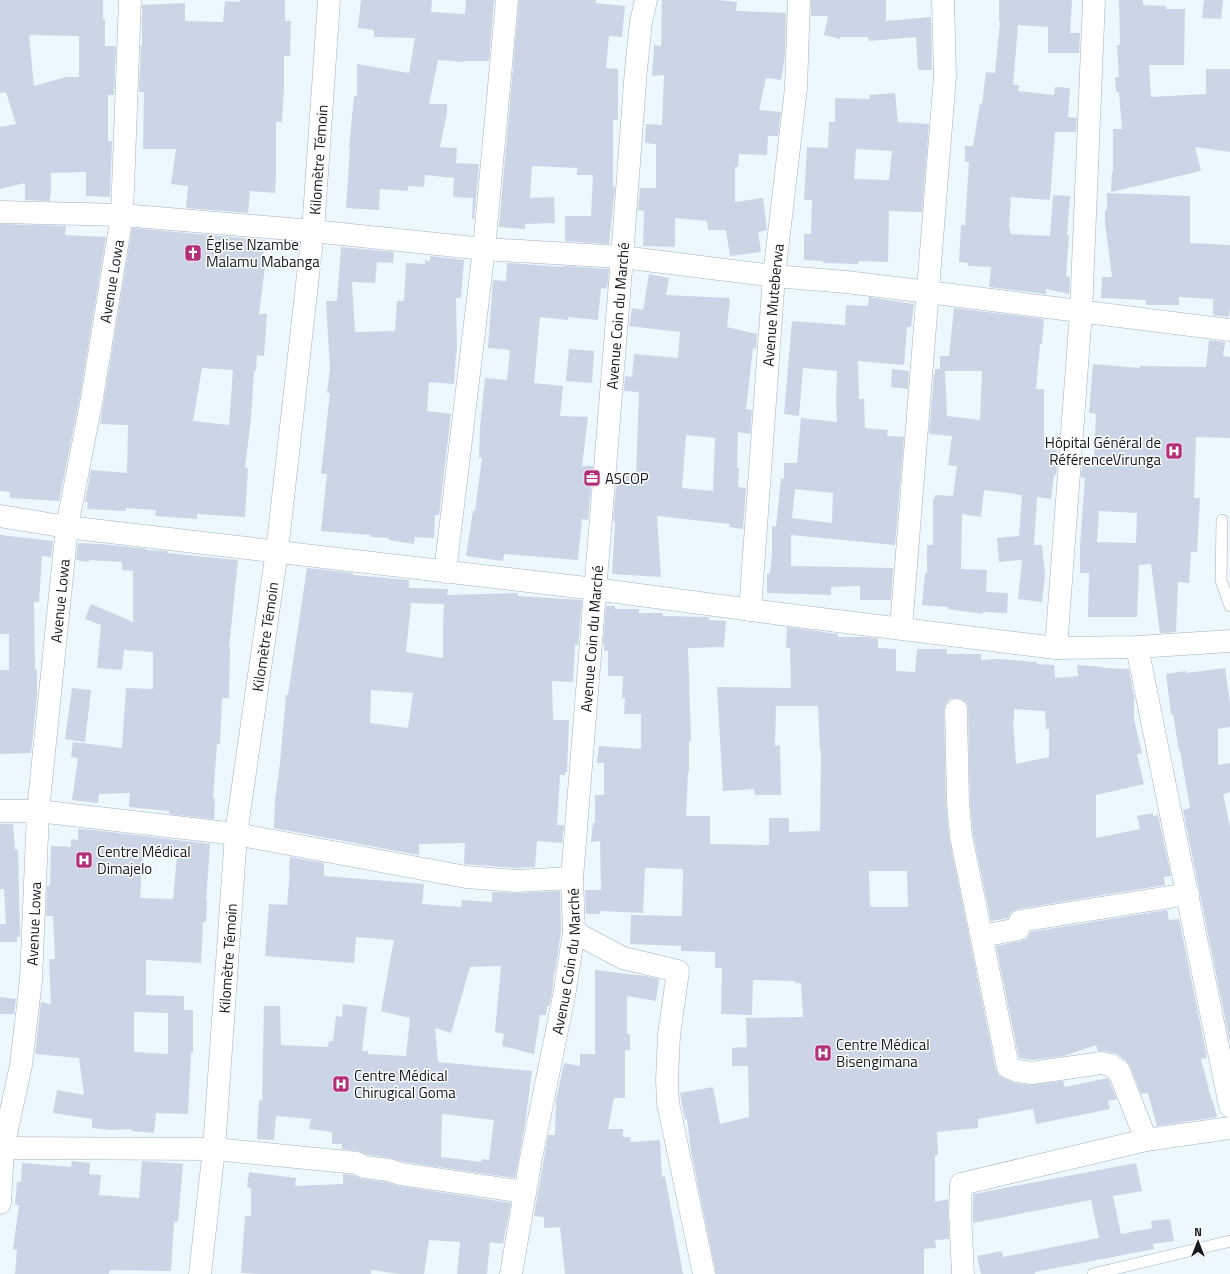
<svg xmlns="http://www.w3.org/2000/svg" width="1230" height="1274" viewBox="0 0 1230 1274" font-family="'Titillium Web',sans-serif">
<rect width="100%" height="100%" fill="#edf7fe"/>
<!-- building -->
<path fill="#ccd5e5" fill-rule="evenodd" d="M 0,0 L 103,0 L 103,19 L 105,19 L 105,46 L 116,46 L 114,95 L 108,95 L 108,141 L 112,141 L 110,197 L 86,196 L 86,172 L 51,173 L 51,195 L 50,195 L 50,201 L 25,200 L 25,183 L 0,189 L 0,127 L 16,124 L 6,92 L 0,93 ZM 29,35 L 79,36 L 79,77 L 66,77 L 34,86 Z
M 240,0 L 285,0 L 285,21 L 291,21 L 290,56 L 284,56 L 284,87 L 282,122 L 276,122 L 276,178 L 275,193 L 250,191 L 248,213 L 186,208 L 188,186 L 171,184 L 176,149 L 143,149 L 144,92 L 139,92 L 141,46 L 142,46 L 142,5 L 185,3 L 185,21 L 223,22 L 225,1 L 240,2 Z
M 361,0 L 432,0 L 431,12 L 465,14 L 466,0 L 494,0 L 489,61 L 464,61 L 464,62 L 438,60 L 429,104 L 447,104 L 447,113 L 440,147 L 457,148 L 456,163 L 479,164 L 474,219 L 472,219 L 473,198 L 453,197 L 454,178 L 425,175 L 424,187 L 408,186 L 408,191 L 380,189 L 379,210 L 346,208 L 350,148 L 349,148 L 354,96 L 357,96 L 357,64 L 409,73 L 415,38 L 374,37 L 374,30 L 358,28 Z
M 519,0 L 596,0 L 596,3 L 625,6 L 622,37 L 609,36 L 606,68 L 618,69 L 618,120 L 613,120 L 613,187 L 615,187 L 609,244 L 565,241 L 565,216 L 591,216 L 593,175 L 577,175 L 577,168 L 532,166 L 530,198 L 554,197 L 555,223 L 525,224 L 525,229 L 499,227 Z
M 662,0 L 717,0 L 737,2 L 736,11 L 786,13 L 785,54 L 781,80 L 766,78 L 759,110 L 781,112 L 778,136 L 768,136 L 767,155 L 739,154 L 738,167 L 735,167 L 735,202 L 763,198 L 767,230 L 758,232 L 761,252 L 730,256 L 726,230 L 708,230 L 707,221 L 675,218 L 675,247 L 643,246 L 644,211 L 638,210 L 640,188 L 656,188 L 656,144 L 645,143 L 646,124 L 662,125 L 664,75 L 652,76 L 654,45 L 661,46 Z
M 811,0 L 886,0 L 886,21 L 931,17 L 932,70 L 918,70 L 916,37 L 869,41 L 868,37 L 840,37 L 840,39 L 824,35 L 828,16 L 811,16 Z
M 999,0 L 1072,0 L 1070,33 L 1080,33 L 1079,53 L 1048,53 L 1048,27 L 1018,25 L 1013,85 L 1019,85 L 1018,91 L 1054,95 L 1055,87 L 1070,88 L 1068,117 L 1077,118 L 1076,132 L 1055,132 L 1050,200 L 1011,197 L 1009,228 L 1010,228 L 1010,234 L 1050,236 L 1053,195 L 1070,196 L 1067,235 L 1069,235 L 1066,276 L 1070,277 L 1069,294 L 1046,289 L 1046,294 L 989,287 L 991,267 L 968,266 L 968,263 L 959,262 L 961,225 L 965,225 L 969,162 L 965,162 L 965,146 L 973,146 L 980,104 L 982,104 L 986,72 L 995,73 L 1000,22 L 999,22 Z
M 1119,0 L 1143,0 L 1143,5 L 1166,6 L 1166,9 L 1185,9 L 1184,65 L 1149,65 L 1151,97 L 1206,94 L 1206,69 L 1230,69 L 1230,152 L 1195,147 L 1201,171 L 1111,192 L 1112,172 L 1113,172 L 1113,129 L 1122,129 L 1119,92 L 1116,92 L 1115,77 L 1119,77 L 1117,45 L 1120,45 Z
M 1204,0 L 1223,0 L 1221,19 L 1202,18 Z
M 895,93 L 898,122 L 929,124 L 922,212 L 889,211 L 888,262 L 859,261 L 858,264 L 823,263 L 823,261 L 804,260 L 804,234 L 811,234 L 812,200 L 804,200 L 807,147 L 828,148 L 829,122 L 835,122 L 835,98 L 870,99 L 869,95 ZM 856,149 L 892,151 L 889,180 L 854,179 Z
M 1107,193 L 1190,196 L 1190,243 L 1230,245 L 1230,308 L 1229,317 L 1213,315 L 1213,299 L 1179,297 L 1179,305 L 1146,305 L 1146,300 L 1101,298 L 1102,277 L 1112,277 L 1105,223 L 1105,210 L 1107,210 Z
M 0,224 L 66,226 L 65,235 L 106,237 L 80,396 L 59,501 L 10,498 L 10,492 L 0,491 Z
M 132,228 L 265,240 L 263,258 L 266,259 L 259,314 L 267,314 L 264,356 L 257,355 L 256,371 L 254,371 L 251,418 L 245,468 L 248,468 L 245,517 L 197,514 L 197,519 L 155,516 L 156,510 L 126,508 L 126,511 L 87,509 L 88,502 L 85,502 L 91,470 L 127,473 L 128,425 L 100,424 ZM 202,368 L 233,370 L 229,425 L 193,421 Z
M 341,247 L 394,252 L 393,263 L 377,262 L 375,283 L 352,282 L 355,332 L 395,331 L 397,301 L 404,301 L 406,263 L 425,264 L 425,260 L 430,261 L 430,256 L 464,260 L 461,298 L 456,298 L 457,353 L 456,353 L 454,384 L 429,382 L 427,411 L 451,414 L 439,515 L 435,515 L 434,538 L 415,537 L 414,544 L 388,540 L 389,538 L 371,537 L 371,535 L 321,531 L 327,474 L 321,474 L 330,393 L 327,393 L 330,369 L 326,301 L 337,301 Z
M 507,263 L 565,267 L 565,266 L 609,269 L 607,289 L 601,288 L 598,320 L 568,317 L 568,320 L 540,317 L 534,383 L 563,386 L 560,416 L 588,417 L 582,466 L 593,466 L 588,520 L 582,519 L 578,560 L 504,554 L 503,561 L 466,556 L 473,511 L 475,511 L 482,458 L 479,458 L 480,428 L 485,378 L 507,380 L 510,350 L 488,348 L 493,280 L 506,281 Z
M 649,274 L 669,278 L 666,295 L 730,298 L 727,327 L 757,334 L 756,349 L 753,348 L 746,409 L 752,410 L 750,434 L 738,432 L 737,468 L 739,468 L 738,487 L 746,488 L 743,529 L 729,527 L 730,524 L 657,516 L 661,577 L 612,574 L 615,522 L 613,521 L 617,475 L 636,477 L 639,392 L 624,391 L 625,376 L 632,377 L 634,354 L 678,358 L 680,332 L 629,326 L 632,308 L 643,310 ZM 686,435 L 715,438 L 713,491 L 682,488 Z
M 869,297 L 914,304 L 911,327 L 907,327 L 904,365 L 858,361 L 859,399 L 864,399 L 865,428 L 888,430 L 887,436 L 904,437 L 895,545 L 791,535 L 791,566 L 893,568 L 891,600 L 860,600 L 860,586 L 831,587 L 831,595 L 767,593 L 767,574 L 770,574 L 772,553 L 772,526 L 776,527 L 781,478 L 784,479 L 784,463 L 797,463 L 801,418 L 837,422 L 836,400 L 837,371 L 803,368 L 799,416 L 784,414 L 792,321 L 845,325 L 846,305 L 868,306 ZM 795,489 L 833,493 L 832,523 L 792,518 Z
M 954,308 L 1044,319 L 1042,344 L 1040,344 L 1036,389 L 1044,389 L 1044,449 L 1057,450 L 1056,456 L 1058,456 L 1056,475 L 1054,475 L 1051,499 L 1037,497 L 1034,545 L 1042,545 L 1045,575 L 1042,602 L 1018,599 L 1022,560 L 999,562 L 997,538 L 1019,536 L 1022,495 L 1017,495 L 1017,494 L 984,490 L 981,517 L 962,514 L 961,569 L 987,570 L 986,592 L 1008,593 L 1007,613 L 983,612 L 983,614 L 948,609 L 948,607 L 922,605 L 925,573 L 927,573 L 927,545 L 933,545 L 933,499 L 934,499 L 935,495 L 953,496 L 957,466 L 948,465 L 952,436 L 929,434 L 934,374 L 935,374 L 935,369 L 940,369 L 940,356 L 949,356 ZM 945,371 L 982,371 L 980,420 L 947,416 Z
M 1209,340 L 1225,342 L 1223,356 L 1230,357 L 1230,438 L 1196,437 L 1194,498 L 1200,498 L 1197,552 L 1191,552 L 1189,583 L 1178,582 L 1176,632 L 1160,633 L 1151,564 L 1139,565 L 1137,617 L 1088,617 L 1089,573 L 1080,573 L 1080,546 L 1085,478 L 1081,477 L 1083,458 L 1094,459 L 1096,414 L 1089,413 L 1093,364 L 1140,368 L 1140,366 L 1206,367 ZM 1099,511 L 1137,513 L 1136,543 L 1097,542 Z
M 569,349 L 594,351 L 592,383 L 566,381 Z
M 892,369 L 909,371 L 908,389 L 891,387 Z
M 0,535 L 53,541 L 51,557 L 42,556 L 39,602 L 34,602 L 35,670 L 37,670 L 37,696 L 31,753 L 0,754 L 0,670 L 9,670 L 9,634 L 0,634 Z
M 78,543 L 101,544 L 147,549 L 147,550 L 167,551 L 167,553 L 238,560 L 229,648 L 230,648 L 229,698 L 222,698 L 220,744 L 217,744 L 213,798 L 215,799 L 214,819 L 169,814 L 169,811 L 129,807 L 130,793 L 99,794 L 98,803 L 72,800 L 78,758 L 71,757 L 73,742 L 122,748 L 126,688 L 153,689 L 153,652 L 124,650 L 122,670 L 97,668 L 101,625 L 85,619 L 91,604 L 133,622 L 133,571 L 122,570 L 122,562 L 89,560 L 89,562 L 76,560 Z
M 307,568 L 353,573 L 353,575 L 409,580 L 409,588 L 448,589 L 447,595 L 518,593 L 518,596 L 582,600 L 578,645 L 575,645 L 573,682 L 552,681 L 553,720 L 569,720 L 567,772 L 565,772 L 565,775 L 560,775 L 557,825 L 564,825 L 562,843 L 537,841 L 535,867 L 516,868 L 464,864 L 465,843 L 419,844 L 419,855 L 274,828 L 275,800 L 280,763 L 286,695 L 288,695 ZM 411,603 L 444,604 L 443,625 L 443,658 L 406,652 ZM 371,690 L 413,693 L 408,728 L 370,723 Z
M 606,606 L 615,606 L 615,609 L 639,609 L 639,613 L 663,613 L 663,616 L 709,617 L 709,620 L 726,621 L 724,647 L 688,648 L 691,741 L 689,741 L 689,772 L 688,772 L 686,816 L 710,816 L 710,844 L 769,845 L 769,818 L 789,818 L 789,832 L 820,831 L 821,751 L 820,751 L 818,706 L 776,706 L 775,746 L 780,745 L 781,795 L 755,795 L 754,789 L 723,791 L 717,687 L 791,688 L 790,648 L 786,648 L 787,627 L 838,634 L 838,637 L 868,637 L 878,639 L 878,648 L 896,649 L 896,671 L 915,672 L 917,649 L 947,649 L 947,654 L 981,654 L 981,660 L 997,659 L 1037,662 L 1037,664 L 1054,665 L 1055,678 L 1078,676 L 1077,665 L 1103,667 L 1103,668 L 1129,669 L 1134,697 L 1134,719 L 1142,753 L 1137,754 L 1144,784 L 1096,795 L 1096,838 L 1140,829 L 1137,816 L 1153,813 L 1153,816 L 1158,815 L 1171,876 L 1164,877 L 1165,885 L 1018,909 L 1011,912 L 1008,918 L 991,921 L 973,834 L 970,802 L 968,709 L 967,704 L 962,699 L 956,698 L 950,699 L 945,704 L 944,710 L 946,803 L 949,837 L 996,1070 L 999,1075 L 1003,1078 L 1015,1083 L 1030,1085 L 1063,1081 L 1065,1087 L 1108,1078 L 1117,1099 L 1108,1101 L 1110,1109 L 1036,1124 L 1033,1109 L 978,1119 L 978,1128 L 937,1132 L 938,1155 L 935,1155 L 935,1202 L 948,1199 L 949,1239 L 935,1240 L 936,1248 L 924,1249 L 924,1274 L 716,1274 L 691,1151 L 687,1119 L 685,1120 L 680,1093 L 713,1087 L 720,1124 L 749,1117 L 748,1066 L 732,1066 L 732,1048 L 747,1047 L 746,1018 L 803,1017 L 801,983 L 795,983 L 795,981 L 753,980 L 752,1015 L 721,1014 L 722,968 L 715,968 L 715,952 L 681,951 L 681,946 L 630,944 L 631,915 L 682,916 L 683,869 L 645,868 L 643,913 L 600,911 L 600,914 L 586,914 L 585,890 L 601,890 L 600,841 L 591,842 L 593,823 L 595,823 L 595,795 L 604,795 L 604,763 L 597,763 L 599,746 L 641,749 L 641,714 L 624,714 L 625,698 L 622,698 L 623,676 L 608,676 L 608,651 L 604,651 L 604,644 L 603,644 ZM 1014,709 L 1045,711 L 1046,729 L 1049,729 L 1049,757 L 1016,764 L 1013,721 L 1014,721 ZM 869,871 L 907,871 L 908,907 L 873,907 L 873,906 L 870,906 Z
M 1225,668 L 1230,703 L 1230,727 L 1218,729 L 1218,765 L 1230,763 L 1230,792 L 1223,794 L 1230,827 L 1230,1043 L 1183,810 L 1190,808 L 1180,751 L 1179,751 L 1173,714 L 1171,714 L 1166,674 L 1186,671 L 1186,673 Z
M 72,688 L 91,690 L 85,742 L 65,739 Z
M 0,824 L 13,824 L 15,850 L 18,849 L 20,933 L 20,937 L 17,937 L 17,942 L 0,942 L 0,924 L 6,924 L 4,889 L 0,889 Z
M 78,829 L 93,830 L 210,844 L 206,901 L 207,901 L 206,922 L 203,922 L 201,963 L 146,960 L 146,995 L 184,996 L 184,1010 L 193,1010 L 193,1053 L 191,1053 L 188,1114 L 156,1113 L 154,1133 L 131,1131 L 132,1129 L 111,1130 L 92,1128 L 92,1119 L 53,1113 L 57,1090 L 84,1095 L 79,1058 L 35,1054 L 41,1002 L 51,1004 L 49,959 L 55,959 L 53,916 L 46,916 L 47,886 L 50,886 L 51,846 L 71,847 L 71,839 L 78,840 ZM 143,853 L 177,856 L 173,899 L 140,898 ZM 134,1012 L 168,1013 L 168,1054 L 134,1052 Z
M 290,857 L 324,863 L 324,876 L 424,884 L 422,904 L 461,907 L 462,900 L 492,902 L 492,892 L 517,893 L 560,891 L 561,931 L 555,972 L 554,971 L 552,994 L 549,1006 L 547,1006 L 546,1015 L 540,1015 L 534,1054 L 502,1046 L 504,1034 L 495,1032 L 501,966 L 470,967 L 451,1033 L 435,1028 L 438,1062 L 532,1071 L 525,1124 L 515,1178 L 404,1162 L 391,1158 L 368,1155 L 359,1151 L 342,1149 L 342,1144 L 332,1144 L 332,1132 L 309,1129 L 311,1119 L 276,1116 L 274,1140 L 257,1139 L 259,1100 L 262,1101 L 264,1006 L 280,1006 L 281,1045 L 328,1047 L 329,1041 L 333,1041 L 336,1016 L 342,1017 L 343,1004 L 367,1007 L 362,1051 L 368,1051 L 368,1054 L 406,1056 L 410,1018 L 381,1011 L 394,940 L 356,937 L 354,963 L 265,956 L 269,904 L 287,905 L 290,870 L 289,870 ZM 442,1114 L 494,1120 L 489,1160 L 482,1159 L 481,1162 L 441,1157 Z
M 1167,910 L 1169,920 L 1179,919 L 1207,1057 L 1206,1058 L 1201,1059 L 1212,1101 L 1213,1101 L 1217,1117 L 1157,1126 L 1148,1093 L 1141,1094 L 1130,1066 L 1126,1061 L 1117,1054 L 1104,1051 L 1098,1051 L 1096,1045 L 1064,1056 L 1032,1060 L 1019,1058 L 996,946 L 1021,941 L 1027,938 L 1030,932 Z
M 595,970 L 645,976 L 659,979 L 656,1001 L 627,996 L 627,1034 L 630,1034 L 630,1050 L 625,1050 L 625,1098 L 614,1098 L 608,1129 L 623,1129 L 623,1137 L 630,1137 L 631,1142 L 660,1140 L 662,1177 L 665,1176 L 683,1274 L 565,1274 L 560,1227 L 544,1228 L 544,1217 L 534,1216 L 548,1135 L 555,1135 L 556,1100 L 564,1063 L 580,1066 L 580,1054 L 595,1054 Z
M 0,997 L 16,999 L 14,1014 L 0,1014 Z
M 72,1161 L 90,1163 L 89,1174 L 101,1175 L 99,1195 L 139,1198 L 142,1161 L 183,1164 L 178,1222 L 174,1222 L 171,1271 L 110,1270 L 109,1274 L 15,1274 L 17,1250 L 13,1249 L 19,1205 L 15,1205 L 17,1182 L 21,1182 L 22,1163 L 71,1167 Z
M 1136,1163 L 1142,1191 L 1113,1196 L 1121,1234 L 1152,1228 L 1151,1221 L 1170,1219 L 1174,1241 L 1153,1244 L 1154,1249 L 1035,1272 L 1035,1274 L 981,1274 L 977,1256 L 1002,1251 L 1003,1257 L 1099,1238 L 1091,1200 L 973,1223 L 973,1194 Z
M 249,1172 L 296,1178 L 295,1186 L 343,1184 L 343,1174 L 353,1175 L 362,1179 L 386,1182 L 399,1186 L 511,1203 L 503,1244 L 490,1242 L 487,1274 L 457,1274 L 460,1242 L 429,1240 L 424,1274 L 400,1274 L 371,1270 L 371,1274 L 261,1274 L 241,1273 L 245,1216 L 251,1216 L 251,1188 L 247,1187 Z"/>
<g fill="none" stroke-linecap="round" stroke-linejoin="round">
<defs>
<path id="service" d="M 1222,520 L 1221,580 L 1230,606
M 1093,1274 L 1230,1241"/>
<g id="minor">
<path d="M 0,212 L 122,215 L 313,231 L 484,249 L 622,257 L 774,276 L 846,282 L 928,292 L 1230,330"/>
<path d="M 0,516 L 67,527 L 595,589 L 781,614 L 1056,648 L 1137,647 L 1230,641"/>
<path d="M 445,572 L 484,249 L 507,0"/>
<path id="s1" d="M 750,610 L 774,276 L 796,88 L 799,0"/>
<path d="M 901,628 L 945,76 L 943,0"/>
<path d="M 1137,647 L 1230,1106"/>
<path d="M 1056,648 L 1081,312 L 1094,0"/>
<path d="M 956,710 L 958,803 L 961,836 L 1008,1067 L 1017,1071 L 1032,1073 L 1101,1063 L 1110,1065 L 1119,1071 L 1146,1140"/>
<path d="M 0,811 L 38,811 L 236,834 L 466,877 L 516,881 L 572,878"/>
<path d="M 574,932 L 623,958 L 678,971 L 669,1035 L 667,1080 L 668,1103 L 704,1274"/>
<path d="M 982,936 L 1018,929 L 1020,921 L 1188,894"/>
<path d="M 0,1148 L 214,1149 L 357,1163 L 364,1167 L 389,1170 L 401,1174 L 525,1192"/>
<path id="s2" d="M 0,1203 L 3,1148 L 21,1065 L 31,980 L 38,811 L 67,527 L 92,398 L 122,215 L 130,0"/>
<path id="s3" d="M 511,1274 L 531,1158 L 564,996 L 574,932 L 572,878 L 622,257 L 636,69 L 641,22 L 646,0"/>
<path d="M 963,1274 L 960,1212 L 961,1184 L 1146,1140 L 1230,1128"/>
</g>
<g id="secondary">
<path id="s4" d="M 200,1274 L 214,1149 L 236,834 L 277,551 L 313,231 L 329,0"/>
</g>
</defs>
<!-- service casing -->
<use href="#service" stroke="#a2b2bd" stroke-width="12"/>
<!-- minor casing -->
<use href="#minor" stroke="#a2b2bd" stroke-width="23"/>
<!-- secondary casing -->
<use href="#secondary" stroke="#a2b2bd" stroke-width="23"/>
<!-- service -->
<use href="#service" stroke="#fff" stroke-width="11"/>
<!-- minor -->
<use href="#minor" stroke="#fff" stroke-width="22"/>
<!-- secondary -->
<use href="#secondary" stroke="#fff" stroke-width="22"/>
</g>
<!-- icons -->
<defs>
<symbol id="church-square" viewBox="-11 -11 22 22"><rect x="-9" y="-9" width="18" height="18" rx="4" fill="#b2307a" stroke="#fff"/><path d="M-1.2-6h2.4v3.5h3.3v2.4h-3.3V6h-2.4V-.1h-3.3v-2.4h3.3Z" fill="#fff"/></symbol>
<symbol id="hospital-square" viewBox="-11 -11 22 22"><rect x="-9" y="-9" width="18" height="18" rx="4" fill="#b2307a" stroke="#fff"/><path d="M-5-5h3v3.5h4V-5h3V5h-3V1.5h-4V5h-3Z" fill="#fff"/></symbol>
<symbol id="office-square" viewBox="-11 -11 22 22"><rect x="-9" y="-9" width="18" height="18" rx="4" fill="#b2307a" stroke="#fff"/><path d="M-6-3h4V-5.5h4V-3h4V5H-6ZM-1-4.5V-3h2v-1.5ZM-6 0V1H6V0Z" fill="#fff"/></symbol>
</defs>
<g fill-rule="evenodd">
<use href="#church-square" x="183" y="243" width="20" height="20"/>
<use href="#hospital-square" x="1164" y="441" width="20" height="20"/>
<use href="#office-square" x="582" y="468" width="20" height="20"/>
<use href="#hospital-square" x="74" y="850" width="20" height="20"/>
<use href="#hospital-square" x="813" y="1043" width="20" height="20"/>
<use href="#hospital-square" x="331" y="1074" width="20" height="20"/>
</g>
<g text-anchor="middle" dominant-baseline="central" stroke-width="3" stroke-linejoin="round" paint-order="stroke">
<!-- street labels -->
<g font-size="15" fill="#141a1e" stroke="#fff">
<text stroke="none"><textPath href="#s4" startOffset="1121">Kilomètre Témoin</textPath></text>
<text stroke="none"><textPath href="#s2" startOffset="930">Avenue Lowa</textPath></text>
<text stroke="none"><textPath href="#s1" startOffset="306">Avenue Muteberwa</textPath></text>
<text stroke="none"><textPath href="#s3" startOffset="966">Avenue Coin du Marché</textPath></text>
<text stroke="none"><textPath href="#s2" startOffset="606">Avenue Lowa</textPath></text>
<text stroke="none"><textPath href="#s4" startOffset="641">Kilomètre Témoin</textPath></text>
<text stroke="none"><textPath href="#s3" startOffset="642">Avenue Coin du Marché</textPath></text>
<text stroke="none"><textPath href="#s2" startOffset="282">Avenue Lowa</textPath></text>
<text stroke="none"><textPath href="#s4" startOffset="317">Kilomètre Témoin</textPath></text>
<text stroke="none"><textPath href="#s3" startOffset="318">Avenue Coin du Marché</textPath></text>
</g>
<!-- poi labels -->
<g font-size="15" fill="#141a1e" stroke="#fff" text-anchor="start">
<text x="206" y="244">Église Nzambe<tspan x="206" dy="17">Malamu Mabanga</tspan></text>
<text x="1161" y="442" text-anchor="end">Hôpital Général de<tspan x="1161" dy="17">RéférenceVirunga</tspan></text>
<text x="605" y="478">ASCOP</text>
<text x="97" y="851">Centre Médical<tspan x="97" dy="17">Dimajelo</tspan></text>
<text x="836" y="1044">Centre Médical<tspan x="836" dy="17">Bisengimana</tspan></text>
<text x="354" y="1075">Centre Médical<tspan x="354" dy="17">Chirugical Goma</tspan></text>
</g>
</g>
<!-- north arrow -->
<g transform="translate(1198 1242)" stroke="#ffffff" stroke-width="3" paint-order="stroke">
<path d="M0-3L7 15L0 10L-7 15Z" fill="#141a1e"/>
<text y="-6" font-size="11" font-weight="bold" text-anchor="middle" fill="#141a1e">N</text>
</g>
</svg>
